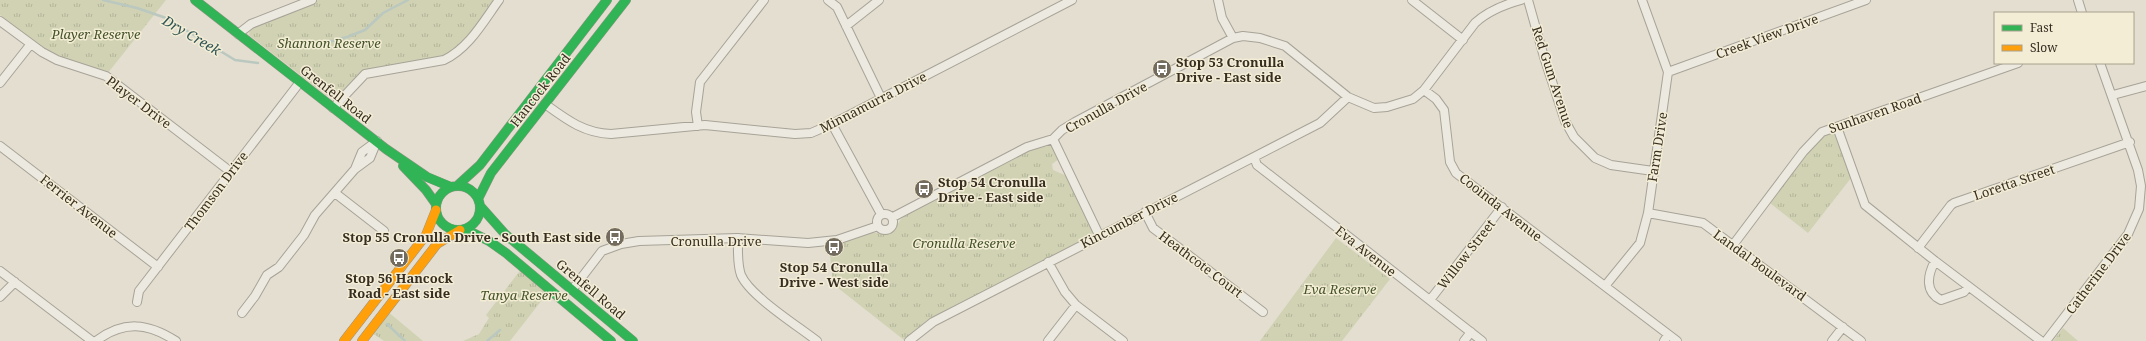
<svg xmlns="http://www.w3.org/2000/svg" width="2146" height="341" viewBox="0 0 2146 341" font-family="'Noto Serif',serif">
<defs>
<pattern id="grass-tufts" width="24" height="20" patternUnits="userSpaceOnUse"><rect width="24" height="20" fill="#d0d2b3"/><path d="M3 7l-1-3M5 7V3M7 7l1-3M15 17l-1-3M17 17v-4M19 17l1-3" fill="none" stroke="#b3b59a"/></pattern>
</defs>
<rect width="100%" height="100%" fill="#e3decf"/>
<!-- grass -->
<path fill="url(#grass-tufts)" d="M 0,0 L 166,0 L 107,74 L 59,57 L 44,49 L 0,15 Z
M 318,0 L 495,0 L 461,45 L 443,57 L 363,70 L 335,98 L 326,95 L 249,35 L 250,28 L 254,26 L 297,10 Z
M 1834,133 L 1851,178 L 1808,233 L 1770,203 L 1809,152 L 1824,135 Z
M 1052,145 L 1059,159 L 1052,164 L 1053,170 L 1067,176 L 1092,229 L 1092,233 L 1087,239 L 926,321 L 904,340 L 833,284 L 829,245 L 872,233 L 889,232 L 895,228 L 901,219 L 910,212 L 1031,150 Z
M 1336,238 L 1390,279 L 1342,341 L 1260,341 Z
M 522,268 L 549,291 L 510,341 L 463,341 L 479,334 L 489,318 L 486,315 Z
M 387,311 L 423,341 L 384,341 L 371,332 Z
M 2063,328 L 2078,341 L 2053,341 Z"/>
<!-- pitch -->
<path fill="#d0d2b3" d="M 908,256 L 913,265 L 904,270 L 899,261 Z"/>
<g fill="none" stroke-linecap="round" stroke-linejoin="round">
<!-- stream -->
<path stroke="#bac8c0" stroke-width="2.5" d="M 103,0 L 137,8 L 166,18 L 235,60 L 258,63
M 278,49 L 295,43 L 318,45 L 347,37 L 365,30 L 383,13 L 408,0
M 387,324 L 405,341
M 487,341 L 500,330"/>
<defs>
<path id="street" d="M 828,0 L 837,7 L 881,98
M 1218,0 L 1222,18 L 1233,38
M 1412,0 L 1463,40
M 1528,0 L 1544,57 L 1565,121 L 1574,137 L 1595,158 L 1611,165 L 1653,171
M 2078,0 L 2082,13
M 0,21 L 42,52 L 57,60 L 106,76 L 231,172
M 846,26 L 879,0
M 238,34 L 251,24 L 312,0
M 1668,72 L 1866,0
M 0,83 L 30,45
M 1424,90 L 1436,99 L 1444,110 L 1450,162 L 1456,173 L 1677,341
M 2113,95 L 2146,86
M 545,104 C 567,120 584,133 611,134 L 705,125 L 795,134 L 811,133 L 832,124 L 1072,0
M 333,108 L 365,74 L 444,60 C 469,48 483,22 499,0
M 832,124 L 881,214
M 698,126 L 696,112 L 700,82 L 764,0
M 1837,127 L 1865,205 L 1935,261 L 2041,341
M 1053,139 L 1099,235
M 0,146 L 158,267
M 1254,157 L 1257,165 L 1482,341
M 355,169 L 362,152 L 377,141
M 335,193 L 384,231
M 1145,212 L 1153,228 L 1263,312
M 1648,213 L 1703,223 L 1861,341
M877 222a8 8 0 1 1 16 0a8 8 0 1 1-16 0Z
M 893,217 L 1027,147 L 1053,139 L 1062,130 L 1075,122 L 1233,38 L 1243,36 L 1260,38 L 1285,46 L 1348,97 L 1374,108 L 1387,107 L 1413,99 L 1424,90 L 1475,23 C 1488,11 1503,5 1521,0
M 738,238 C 738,250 737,264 741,275 C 750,296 798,326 817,341
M 1733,245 L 1803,152 L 1822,132 L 2018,63
M 1918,248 L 1951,205 L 1954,203 L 2130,142
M 1935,261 C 1927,276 1925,292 1941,300 L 1964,292 L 1968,287
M 1048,262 L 1065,292 L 1076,305 L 1123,341
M 0,271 L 92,341
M 1605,286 L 1640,243 L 1648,213 L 1668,72 L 1642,0
M 572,290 L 602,251 L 621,244 L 639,241 L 737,238 L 808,243 L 837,240 L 878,226
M 0,297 L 15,282
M 1430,300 L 1502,207
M 137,302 L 139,291 L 300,82
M 242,313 L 255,296 L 267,275 L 279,267 L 304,235 L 315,215 L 355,169 L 370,158 L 377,141
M 96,341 C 124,320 148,323 176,341
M 909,341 L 933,322 L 1320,123 L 1348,97
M 1048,341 L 1076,305
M 1464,341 L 1471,332
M 1664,341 L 1668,335
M 1832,341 L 1843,327
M 2046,341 L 2128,234 L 2139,209 L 2141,186 L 2138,170 L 2100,63"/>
<path id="fast" d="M 195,0 L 386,149 L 427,177 L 451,187
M 403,166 L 426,190 L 436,204
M436 208a22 22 0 1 1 44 0a22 22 0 1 1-44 0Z
M 457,186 L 480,165 L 607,0
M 478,199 L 491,173 L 626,0
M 481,207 L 505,234 L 633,341
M 465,229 L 489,241 L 506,253 L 611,341"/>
<path id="slow" d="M 344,341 L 426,235 L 436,210
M 362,341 L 437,244 L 460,230"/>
</defs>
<!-- street casing -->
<use href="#street" stroke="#a8a398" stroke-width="10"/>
<!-- fast casing -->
<use href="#fast" stroke="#989388" stroke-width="10"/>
<!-- slow casing -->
<use href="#slow" stroke="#989388" stroke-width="10"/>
<!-- street -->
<use href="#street" stroke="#ece9e0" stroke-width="8"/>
<!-- fast -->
<use href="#fast" stroke="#30b455" stroke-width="9"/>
<!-- slow -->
<use href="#slow" stroke="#ff9f0a" stroke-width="9"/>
</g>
<!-- icons -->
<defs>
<symbol id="bus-disc" viewBox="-11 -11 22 22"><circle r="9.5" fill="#736b5d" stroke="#f3edd6"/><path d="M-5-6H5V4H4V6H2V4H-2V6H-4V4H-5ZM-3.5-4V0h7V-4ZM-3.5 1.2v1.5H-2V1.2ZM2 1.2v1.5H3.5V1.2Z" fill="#fff"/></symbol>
</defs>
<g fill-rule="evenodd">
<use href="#bus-disc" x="1151" y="58" width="22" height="22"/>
<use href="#bus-disc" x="913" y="178" width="22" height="22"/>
<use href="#bus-disc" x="604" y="226" width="22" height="22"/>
<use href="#bus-disc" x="823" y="236" width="22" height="22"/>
<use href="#bus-disc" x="388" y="247" width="22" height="22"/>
</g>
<g text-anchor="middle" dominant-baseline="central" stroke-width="3" stroke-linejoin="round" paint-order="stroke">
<!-- park labels -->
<g font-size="13" font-style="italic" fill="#445228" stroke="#f3edd6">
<text x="96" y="34">Player Reserve</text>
<text x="329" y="43">Shannon Reserve</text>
<text x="964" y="243">Cronulla Reserve</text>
<text x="1340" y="289">Eva Reserve</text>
<text x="524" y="295">Tanya Reserve</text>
</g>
<!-- street labels -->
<g font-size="13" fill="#372d20" stroke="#f3edd6">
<text transform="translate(1767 36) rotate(-20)">Creek View Drive</text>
<text transform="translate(1553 77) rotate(72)">Red Gum Avenue</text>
<text transform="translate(540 90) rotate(-52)">Hancock Road</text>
<text transform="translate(336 94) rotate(38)">Grenfell Road</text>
<text transform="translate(139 102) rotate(37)">Player Drive</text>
<text transform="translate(873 102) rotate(-27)">Minnamurra Drive</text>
<text transform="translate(1106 107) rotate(-29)">Cronulla Drive</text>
<text transform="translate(1875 113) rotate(-19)">Sunhaven Road</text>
<text transform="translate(1657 147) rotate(-81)">Farm Drive</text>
<text transform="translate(2014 182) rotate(-19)">Loretta Street</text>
<text transform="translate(216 191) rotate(-53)">Thomson Drive</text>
<text transform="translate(79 206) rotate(38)">Ferrier Avenue</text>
<text transform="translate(1501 207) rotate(38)">Cooinda Avenue</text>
<text transform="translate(1129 220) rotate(-27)">Kincumber Drive</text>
<text x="716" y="241">Cronulla Drive</text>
<text transform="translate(1366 251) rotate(38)">Eva Avenue</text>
<text transform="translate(1466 254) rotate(-52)">Willow Street</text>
<text transform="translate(1201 264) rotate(37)">Heathcote Court</text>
<text transform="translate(1760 265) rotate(36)">Landal Boulevard</text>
<text transform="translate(2098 273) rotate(-53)">Catherine Drive</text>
<text transform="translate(591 289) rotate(40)">Grenfell Road</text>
</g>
<!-- poi labels -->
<g font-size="13" font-weight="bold" fill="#372d20" stroke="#f3edd6" text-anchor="start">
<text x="1176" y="62">Stop 53 Cronulla<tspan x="1176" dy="15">Drive - East side</tspan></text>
<text x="938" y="182">Stop 54 Cronulla<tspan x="938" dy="15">Drive - East side</tspan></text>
<text x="601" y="237" text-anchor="end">Stop 55 Cronulla Drive - South East side</text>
<text x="834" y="267" text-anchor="middle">Stop 54 Cronulla<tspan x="834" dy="15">Drive - West side</tspan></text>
<text x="399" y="278" text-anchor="middle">Stop 56 Hancock<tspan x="399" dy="15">Road - East side</tspan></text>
</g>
<!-- water labels -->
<g font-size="14" font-style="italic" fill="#315555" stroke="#f3edd6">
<text transform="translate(192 35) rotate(30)">Dry Creek</text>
</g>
</g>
<!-- legend -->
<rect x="1994" y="12" width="140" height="52" fill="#f3edd6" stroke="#a8a08d"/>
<rect x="2002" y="25" width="20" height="6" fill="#30b455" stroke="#a8a08d"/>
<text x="2030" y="32" font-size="12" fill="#372d20">Fast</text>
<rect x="2002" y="45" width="20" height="6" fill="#ff9f0a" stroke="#a8a08d"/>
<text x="2030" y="52" font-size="12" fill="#372d20">Slow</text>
</svg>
